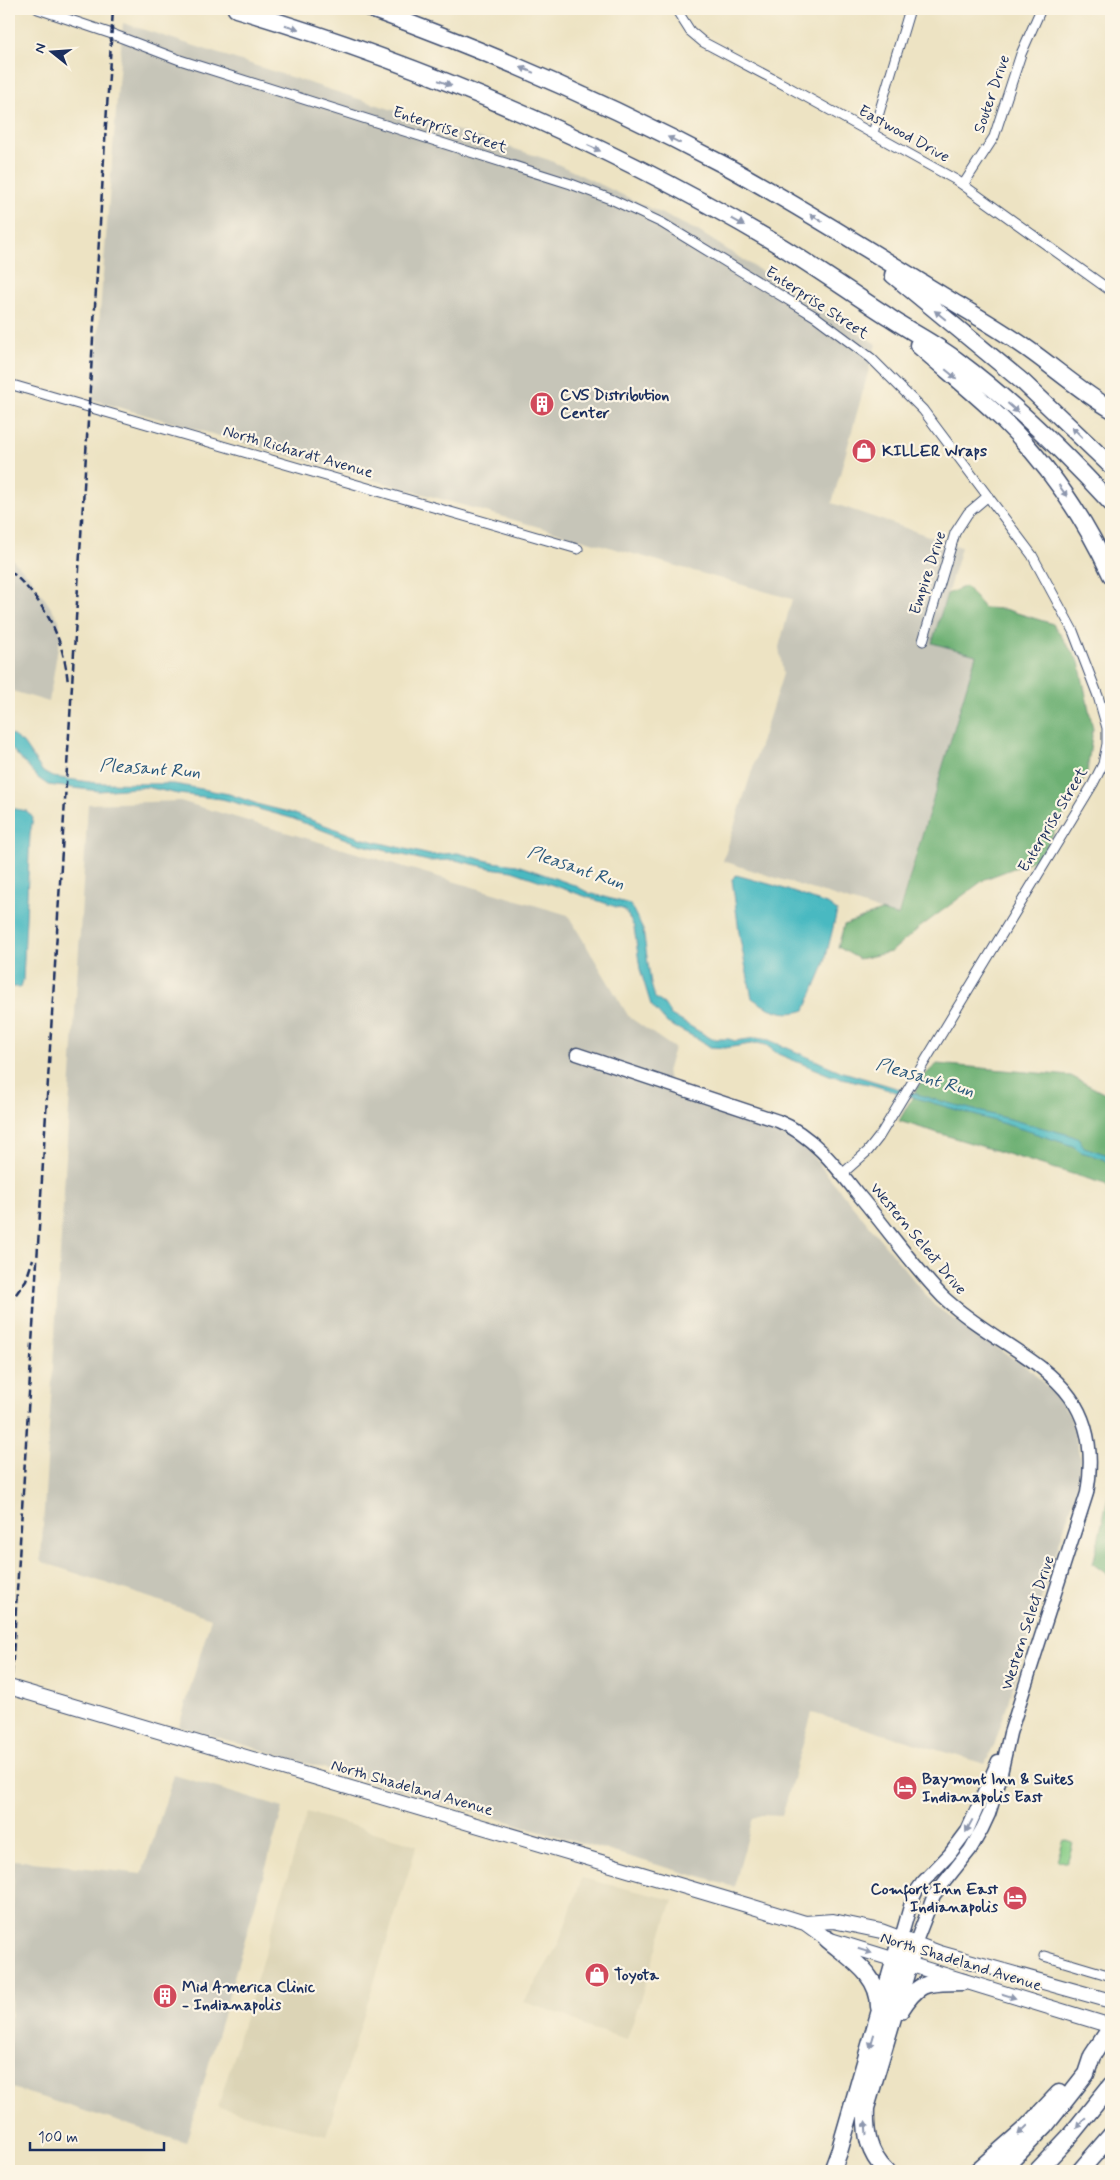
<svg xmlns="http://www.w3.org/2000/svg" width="1120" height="2180" viewBox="0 0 1120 2180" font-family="Mynerve,sans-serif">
<rect width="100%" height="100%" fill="#fcf5e5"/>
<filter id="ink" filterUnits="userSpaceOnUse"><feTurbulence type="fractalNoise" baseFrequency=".02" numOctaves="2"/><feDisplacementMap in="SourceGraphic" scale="10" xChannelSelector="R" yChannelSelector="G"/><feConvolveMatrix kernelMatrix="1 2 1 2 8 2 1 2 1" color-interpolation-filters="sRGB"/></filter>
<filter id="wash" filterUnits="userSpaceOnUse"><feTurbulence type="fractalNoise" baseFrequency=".0096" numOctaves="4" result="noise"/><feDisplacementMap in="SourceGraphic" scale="20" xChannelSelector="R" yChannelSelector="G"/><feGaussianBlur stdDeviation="1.12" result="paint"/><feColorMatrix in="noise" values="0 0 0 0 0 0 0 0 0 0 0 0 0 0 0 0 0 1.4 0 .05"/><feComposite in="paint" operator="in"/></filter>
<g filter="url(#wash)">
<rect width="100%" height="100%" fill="#ede3c3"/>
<!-- built -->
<path fill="#dcd4b6" d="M 307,1812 L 417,1845 L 326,2136 L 218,2107 Z
M 582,1878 L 673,1900 L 627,2039 L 583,2026 L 566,2016 L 524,2002 L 558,1945 Z"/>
<!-- industrial -->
<path fill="#c6c5b8" d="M 123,23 L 549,160 L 698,231 L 876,344 L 832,503 L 961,547 L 933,643 L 976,654 L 897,916 L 723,861 L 783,674 L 779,647 L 792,599 L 93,400 Z
M 9,556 L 30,577 L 59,620 L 60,635 L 49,702 L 9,690 Z
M 180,801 L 568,915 L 629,1017 L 674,1048 L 667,1072 L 673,1094 L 797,1141 L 808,1151 L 934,1305 L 953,1319 L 1032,1371 L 1060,1401 L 1071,1418 L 1080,1458 L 1076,1491 L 994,1746 L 985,1764 L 812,1713 L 782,1816 L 761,1815 L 753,1818 L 734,1887 L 179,1726 L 211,1618 L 42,1562 L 41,1558 L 88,804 Z
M 174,1775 L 283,1808 L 186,2143 L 9,2087 L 14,1860 L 142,1874 Z"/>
<!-- green -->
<path fill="#87cc86" stroke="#517e72" d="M 1064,1840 L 1073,1843 L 1067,1863 L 1057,1860 Z"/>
<!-- forest -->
<path fill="#6db073" stroke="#447068" d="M 966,586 L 984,608 L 1004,609 L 1053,624 L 1079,662 L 1093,729 L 1087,772 L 1040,858 L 985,879 L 919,928 L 891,952 L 859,959 L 838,947 L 844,925 L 881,911 L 898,916 L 976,655 L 932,643 L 947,594 Z
M 937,1064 L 1071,1076 L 1111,1097 L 1111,1192 L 1105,1184 L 899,1121 L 925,1075 Z
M 1111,1483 L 1111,1577 L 1093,1564 Z"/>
<!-- water -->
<path fill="#4ab9c1" stroke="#327490" d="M 9,733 L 23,743 L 43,772 L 52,777 L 97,783 L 174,784 L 229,794 L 260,805 L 292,813 L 360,838 L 430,855 L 458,853 L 492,862 L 517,865 L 574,885 L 589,893 L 630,904 L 643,930 L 651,984 L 655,998 L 664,1004 L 671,1015 L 712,1039 L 729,1039 L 735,1041 L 756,1038 L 769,1040 L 840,1071 L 936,1100 L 1070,1135 L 1079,1139 L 1084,1147 L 1111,1156 L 1111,1164 L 1101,1158 L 1081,1152 L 1073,1146 L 1025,1130 L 872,1085 L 832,1076 L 778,1054 L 766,1045 L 757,1043 L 725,1048 L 710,1047 L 700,1040 L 667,1023 L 651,1005 L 640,969 L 634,927 L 625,910 L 512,871 L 490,868 L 455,860 L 428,861 L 411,857 L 359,844 L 291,818 L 222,799 L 178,794 L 146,787 L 99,791 L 48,785 L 38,778 L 9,746 Z
M 10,808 L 27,811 L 33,818 L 30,834 L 23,980 L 21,987 L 9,987 Z
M 736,875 L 776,886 L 829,905 L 837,911 L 824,965 L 805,1010 C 785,1017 769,1010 752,998 L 740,939 L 732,879 Z"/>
</g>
<g filter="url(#ink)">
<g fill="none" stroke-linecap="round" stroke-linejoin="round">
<defs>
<path id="street" d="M 38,9 L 112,34 L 180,60 L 571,184 L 613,200 L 662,223 L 816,317 L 871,358 L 923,410 L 1032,555 L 1073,631 L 1098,696 L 1107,728 L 1107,744 L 1103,764 L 1093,784 L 879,1137 L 868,1151 L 842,1174
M 676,9 L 690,31 L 703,42 L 790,88 L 956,180 L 1111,291
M 873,133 L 910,9
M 963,185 L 994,137 L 1021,54 L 1041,9
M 9,384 L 578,549
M 923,641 L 955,533 L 968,513 L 988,496
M 1044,1956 L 1111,1976"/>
<path id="secondary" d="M 577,1054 L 778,1121 C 812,1135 835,1165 857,1193 C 886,1227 912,1265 943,1297 C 1012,1361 1108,1373 1087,1493 L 1010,1733 L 999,1782 L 989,1814 L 982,1829 L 970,1850 L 934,1895 L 915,1944
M 901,1938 L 911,1903 L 917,1890 L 922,1883 L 949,1855 L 967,1831 L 998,1761"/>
<path id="primary" d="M 9,1687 L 750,1906 L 805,1923 L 827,1939 L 1111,2026
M 805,1923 L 833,1921 L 881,1931 L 940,1953 L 1111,2001"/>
<path id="highway" d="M 236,9 C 425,65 612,146 782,247 C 818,269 853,294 889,317 C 911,332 936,344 958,361 C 1013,402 1064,452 1111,503
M 371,9 C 493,53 613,106 728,167 C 803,208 876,255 950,300 C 975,315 1001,330 1025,347 C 1054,367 1080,391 1111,409
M 893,275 L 1024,383 L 1111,466
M 918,345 C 946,370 975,393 1002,419 C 1048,464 1084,517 1111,575
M 827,1939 C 850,1959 879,1974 879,2007
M 900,2011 C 920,1979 927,1983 963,1982
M 832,2171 L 839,2152 L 901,1938
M 886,2171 C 868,2153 865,2133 866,2108 L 915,1944
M 977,2171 L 1026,2128 L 1059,2093
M 1001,2171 L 1045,2126 L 1086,2074 L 1092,2056 L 1111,2027
M 1037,2171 L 1069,2137 L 1111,2085
M 1080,2171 L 1111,2135"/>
</defs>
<!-- street casing -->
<use href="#street" stroke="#3a4a6d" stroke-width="11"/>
<!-- secondary casing -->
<use href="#secondary" stroke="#3a4a6d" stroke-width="15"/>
<!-- primary casing -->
<use href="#primary" stroke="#3a4a6d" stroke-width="16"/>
<!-- highway casing -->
<use href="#highway" stroke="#3a4a6d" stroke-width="19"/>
<!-- street -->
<use href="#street" stroke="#fff" stroke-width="9"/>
<!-- secondary -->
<use href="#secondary" stroke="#fff" stroke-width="12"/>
<!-- primary -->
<use href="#primary" stroke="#fff" stroke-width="14"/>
<!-- highway -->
<use href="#highway" stroke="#fff" stroke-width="16"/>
<!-- rail -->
<path stroke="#1b2f5e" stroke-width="2.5" stroke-dasharray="8 4" stroke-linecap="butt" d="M 9,570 C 44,600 64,637 68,684
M 9,1304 L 26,1280 L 33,1259
M 9,1723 L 113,9"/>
</g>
<!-- one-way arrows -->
<defs><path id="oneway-solid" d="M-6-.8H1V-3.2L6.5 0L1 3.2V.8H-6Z" transform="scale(1.25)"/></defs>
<g fill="#8d97ae">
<use href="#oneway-solid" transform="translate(292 27) rotate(18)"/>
<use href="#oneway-solid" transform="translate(527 70) rotate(-157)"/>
<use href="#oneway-solid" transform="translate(445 83) rotate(22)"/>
<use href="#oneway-solid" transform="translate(674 140) rotate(-154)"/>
<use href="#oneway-solid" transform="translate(594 148) rotate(25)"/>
<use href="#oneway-solid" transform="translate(816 218) rotate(-148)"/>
<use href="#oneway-solid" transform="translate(738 222) rotate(29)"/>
<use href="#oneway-solid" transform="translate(940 315) rotate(-141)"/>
<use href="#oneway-solid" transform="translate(951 374) rotate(40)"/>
<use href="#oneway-solid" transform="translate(1013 408) rotate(42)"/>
<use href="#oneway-solid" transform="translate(1077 432) rotate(-136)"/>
<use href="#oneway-solid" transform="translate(1063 491) rotate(54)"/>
<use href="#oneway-solid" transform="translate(969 1826) rotate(118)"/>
<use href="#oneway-solid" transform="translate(865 1951) rotate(17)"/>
<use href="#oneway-solid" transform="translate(1009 1996) rotate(17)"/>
<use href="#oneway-solid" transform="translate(872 2041) rotate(107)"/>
<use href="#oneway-solid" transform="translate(1081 2123) rotate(130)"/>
<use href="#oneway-solid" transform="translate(866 2128) rotate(-94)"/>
<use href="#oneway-solid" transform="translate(1023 2130) rotate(136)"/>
</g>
</g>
<!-- icons -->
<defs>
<symbol id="building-disc" viewBox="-11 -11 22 22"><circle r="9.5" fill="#d1495b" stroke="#fcf5e5"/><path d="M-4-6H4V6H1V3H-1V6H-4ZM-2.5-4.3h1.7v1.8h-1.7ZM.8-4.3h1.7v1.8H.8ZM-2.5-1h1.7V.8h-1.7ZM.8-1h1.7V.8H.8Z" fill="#fff"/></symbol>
<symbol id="shop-disc" viewBox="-11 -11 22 22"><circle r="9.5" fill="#d1495b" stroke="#fcf5e5"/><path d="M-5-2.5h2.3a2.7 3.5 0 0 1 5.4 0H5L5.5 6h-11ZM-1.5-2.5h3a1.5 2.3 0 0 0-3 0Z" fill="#fff"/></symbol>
<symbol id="hotel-disc" viewBox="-11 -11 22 22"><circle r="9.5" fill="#d1495b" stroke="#fcf5e5"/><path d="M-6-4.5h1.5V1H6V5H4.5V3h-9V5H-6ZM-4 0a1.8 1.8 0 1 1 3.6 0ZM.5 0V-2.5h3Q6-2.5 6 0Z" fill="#fff"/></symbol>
</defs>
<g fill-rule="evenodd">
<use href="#building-disc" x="528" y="390" width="28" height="28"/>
<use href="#shop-disc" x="850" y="437" width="28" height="28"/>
<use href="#hotel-disc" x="891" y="1774" width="28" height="28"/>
<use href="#hotel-disc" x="1001" y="1884" width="28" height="28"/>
<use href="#shop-disc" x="583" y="1961" width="28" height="28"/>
<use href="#building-disc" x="151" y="1982" width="28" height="28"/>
</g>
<g text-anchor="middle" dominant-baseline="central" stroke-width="4.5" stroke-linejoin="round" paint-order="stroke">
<!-- street labels -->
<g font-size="16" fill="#1b2f5e" stroke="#fcf5e5">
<text transform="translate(992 94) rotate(-71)">Souter Drive</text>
<text transform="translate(450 130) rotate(18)">Enterprise Street</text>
<text transform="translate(904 134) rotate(29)">Eastwood Drive</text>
<text transform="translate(817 303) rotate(33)">Enterprise Street</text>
<text transform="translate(298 452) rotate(16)">North Richardt Avenue</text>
<text transform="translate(928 573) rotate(-72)">Empire Drive</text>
<text transform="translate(1053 820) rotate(-59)">Enterprise Street</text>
<text transform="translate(918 1239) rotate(50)">Western Select Drive</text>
<text transform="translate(1028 1623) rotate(-72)">Western Select Drive</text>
<text transform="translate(412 1788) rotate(16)">North Shadeland Avenue</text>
<text transform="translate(961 1962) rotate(17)">North Shadeland Avenue</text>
</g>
<!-- poi labels -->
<g font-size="16" font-weight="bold" fill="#1b2f5e" stroke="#fcf5e5" text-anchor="start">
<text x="560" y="395">CVS Distribution<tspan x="560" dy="18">Center</tspan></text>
<text x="882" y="451">KILLER Wraps</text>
<text x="922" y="1779">Baymont Inn &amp; Suites<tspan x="922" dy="18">Indianapolis East</tspan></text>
<text x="998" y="1889" text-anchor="end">Comfort Inn East<tspan x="998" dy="18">Indianapolis</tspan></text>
<text x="614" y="1975">Toyota</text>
<text x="182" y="1987">Mid America Clinic<tspan x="182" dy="18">- Indianapolis</tspan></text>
</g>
<!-- water labels -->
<g font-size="18" font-style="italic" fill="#29587c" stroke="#fcf5e5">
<text transform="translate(150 769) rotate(4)">Pleasant Run</text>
<text transform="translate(576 868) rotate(19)">Pleasant Run</text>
<text transform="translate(925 1078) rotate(16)">Pleasant Run</text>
</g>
</g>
<!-- margin -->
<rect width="1120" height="2180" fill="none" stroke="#fcf5e5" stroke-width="30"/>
<!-- north arrow -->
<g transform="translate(52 52) rotate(287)" stroke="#fcf5e5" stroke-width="4" paint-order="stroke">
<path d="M0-4L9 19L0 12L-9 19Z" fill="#1b2f5e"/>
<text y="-8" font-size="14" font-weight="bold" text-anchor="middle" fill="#1b2f5e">N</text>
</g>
<!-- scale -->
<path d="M30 2142v8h134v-8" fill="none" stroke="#1b2f5e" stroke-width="2.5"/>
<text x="38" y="2142" font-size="15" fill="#1b2f5e" stroke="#fcf5e5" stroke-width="4" paint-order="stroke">100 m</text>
</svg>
